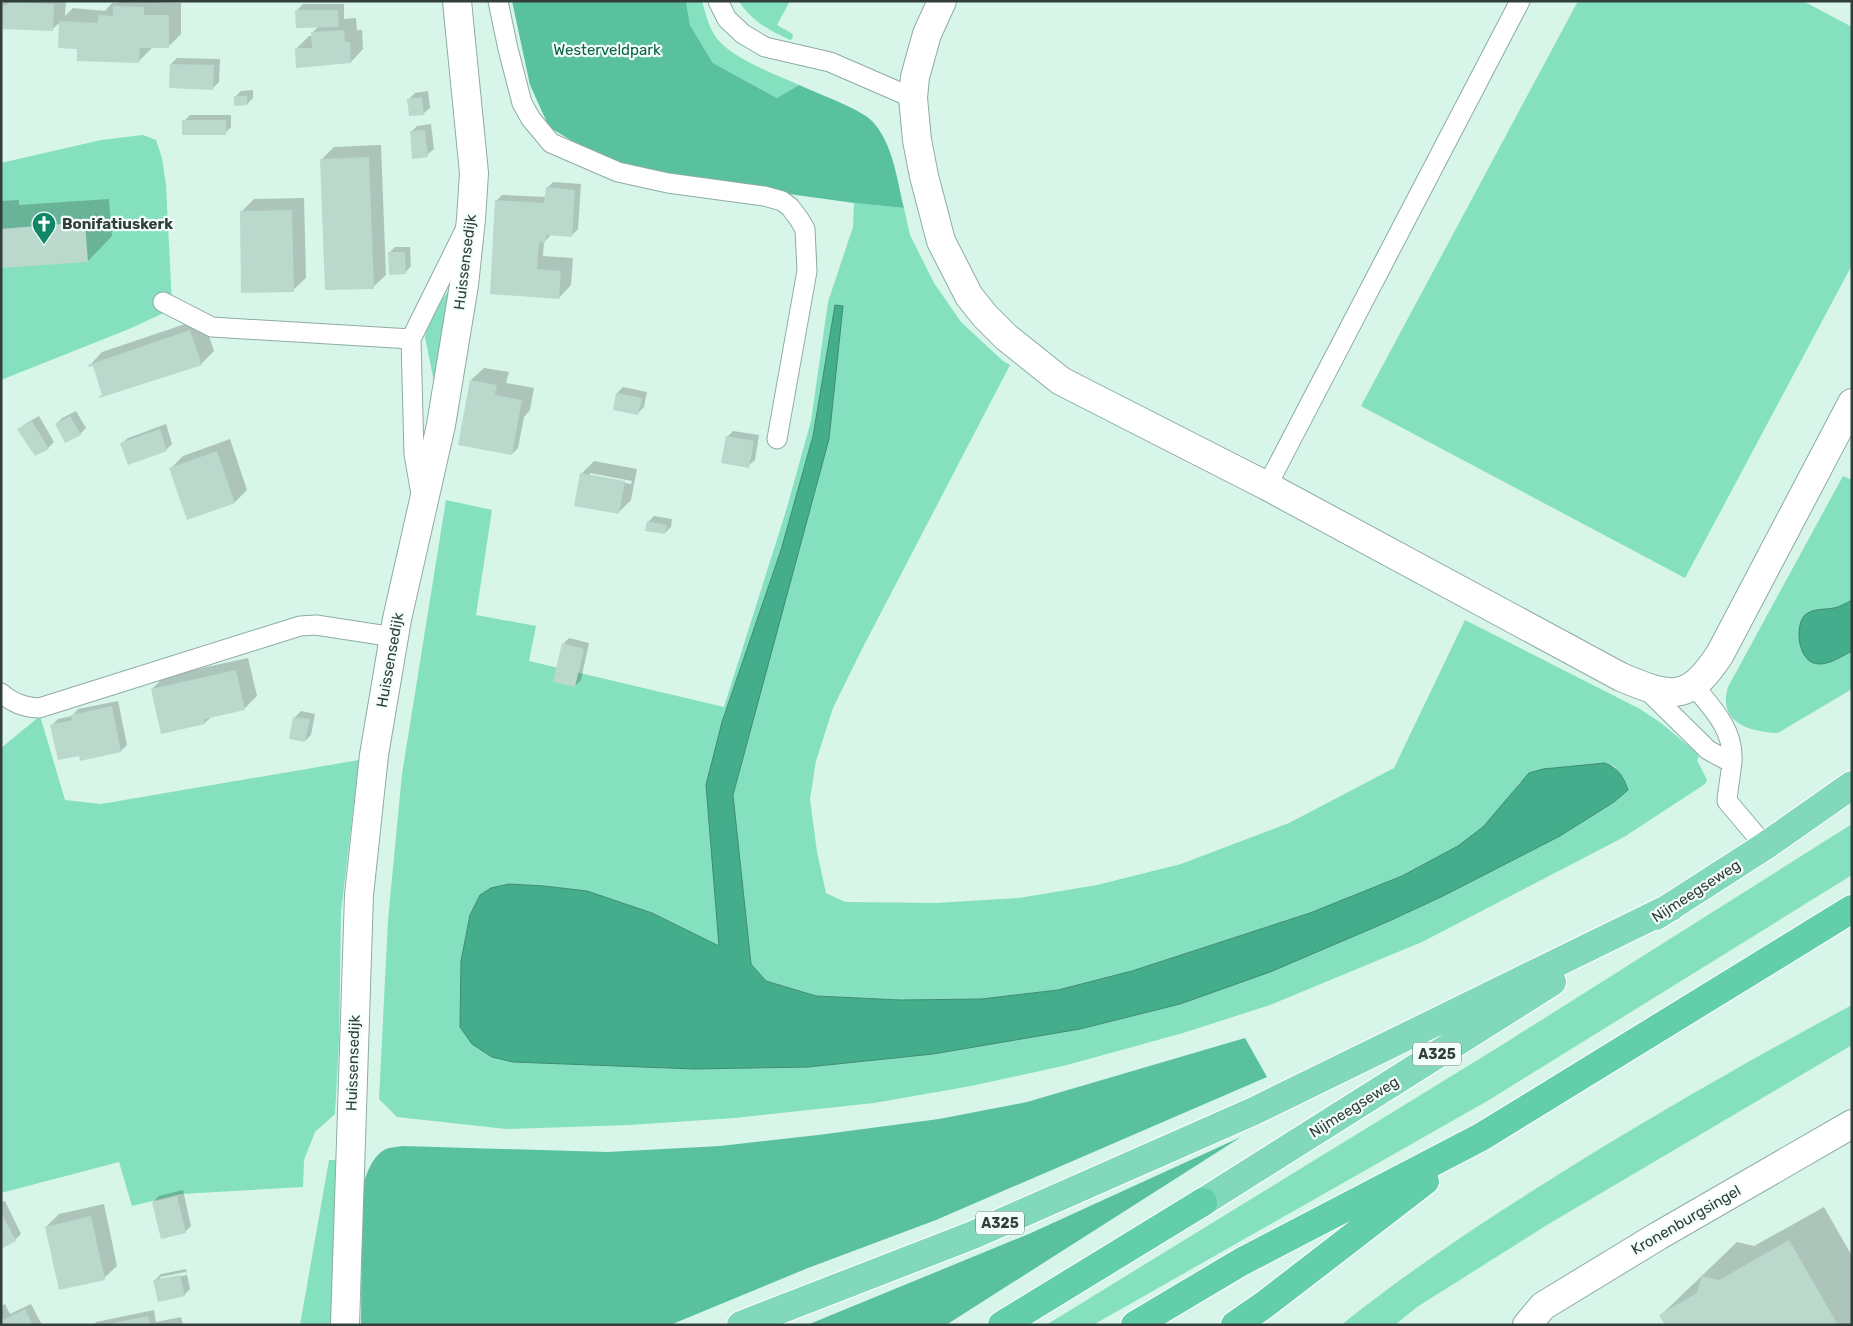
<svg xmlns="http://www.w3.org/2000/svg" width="1853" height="1326" viewBox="0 0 1853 1326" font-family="Rubik,sans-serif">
<rect width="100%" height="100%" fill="#d7f6e9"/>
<!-- green -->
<path fill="#84e0be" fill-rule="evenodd" d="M 686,1 L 702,1 C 706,15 710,33 721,43 C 740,62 776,74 799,85 L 777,98 L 713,63 L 690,25 Z
M 739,1 L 790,1 L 777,25 L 793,34 L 792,39 L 790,40 C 770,31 750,20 739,1 Z
M 1578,1 L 1803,1 L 1852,27 L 1852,265 L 1685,578 L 1361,406 Z
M 143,135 L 156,140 L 162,158 L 166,185 L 172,305 L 168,311 L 129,329 L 1,380 L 1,163 L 101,140 Z
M 854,203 L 904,208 L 910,235 L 934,283 L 961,322 L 1003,361 L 1010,365 L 861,651 L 833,708 L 816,761 L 810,799 L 817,852 L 826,893 L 845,902 L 936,903 L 1019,898 L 1097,885 L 1181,864 L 1289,823 L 1394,768 L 1465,620 L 1640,709 L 1661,723 L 1697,753 L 1699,757 L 1697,760 L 1707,780 L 1705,784 L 1624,837 L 1422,942 L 1270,1005 L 1183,1033 L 1067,1065 L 971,1086 L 874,1103 L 735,1118 L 629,1125 L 506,1129 L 397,1117 L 379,1099 L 388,920 L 402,774 L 446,500 L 492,510 L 476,615 L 536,626 L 529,661 L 724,707 L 786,511 L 811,421 L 828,302 L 853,227 ZM 836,305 L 843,306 L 750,729 L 733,795 L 751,964 L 766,981 L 816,996 L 901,1000 L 981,999 L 1058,990 L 1132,971 L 1310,913 L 1402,876 L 1458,846 L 1483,827 L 1504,804 L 1520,782 L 1581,766 L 1606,763 L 1614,766 L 1624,778 L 1628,789 L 1614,802 L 1560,836 L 1443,896 L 1387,922 L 1180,1004 L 1080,1029 L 933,1054 L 808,1067 L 694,1069 L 513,1062 L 460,1027 L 461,961 L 470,915 L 480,895 L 491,888 L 509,884 L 544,886 L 587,891 L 652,913 L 719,946 L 722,722 L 781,550 L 813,436 Z
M 449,290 L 435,387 L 425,337 L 429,318 Z
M 1843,476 L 1852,480 L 1852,600 C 1846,603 1840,607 1834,608 C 1824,610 1811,608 1804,616 C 1794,629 1800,664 1819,664 C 1831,664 1842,656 1852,651 L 1852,689 L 1778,733 C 1751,732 1717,723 1728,687 Z
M 40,716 L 65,800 L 101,804 L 359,760 L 341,912 L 339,1040 L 335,1114 L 315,1132 L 304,1160 L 303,1187 L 181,1194 L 132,1206 L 119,1162 L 1,1193 L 1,748 Z
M 1852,824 L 1852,875 L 1489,1100 L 1093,1325 L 1046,1325 L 1502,1045 Z
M 1852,1005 L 1852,1045 L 1547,1225 L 1417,1307 L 1395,1325 L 1341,1325 C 1409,1271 1479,1224 1553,1178 C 1650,1117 1750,1060 1852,1005 Z
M 329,1160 L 336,1160 L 331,1325 L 300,1325 Z"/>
<!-- forest -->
<path fill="#5ac19e" d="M 512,1 L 686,1 L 690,25 L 713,63 L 777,98 L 799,85 C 816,93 861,109 872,121 C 893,143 897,180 904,208 L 854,203 L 622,171 L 549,127 L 530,85 Z
M 1245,1038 L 1267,1077 L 936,1220 L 808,1268 L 670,1325 L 361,1325 L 362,1187 C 367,1173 372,1156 386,1149 C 391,1147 398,1147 403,1146 L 607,1152 L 720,1146 L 818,1135 L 939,1119 L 1027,1102 Z
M 1241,1137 L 946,1325 L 807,1325 L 1031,1233 Z"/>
<!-- water -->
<path fill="#44ad8b" stroke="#3f8c72" d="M 835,305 L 843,306 L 829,439 L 733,795 L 751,964 L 766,981 L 816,996 L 901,1000 L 981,999 L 1058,990 L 1132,971 L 1310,913 L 1402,876 L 1458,846 L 1483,827 L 1529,773 L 1543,769 L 1605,763 C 1618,768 1624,777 1628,790 L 1614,802 L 1560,836 L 1443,896 L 1387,922 L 1270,972 L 1180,1004 L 1080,1029 L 933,1054 L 808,1067 L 694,1069 L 513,1062 L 492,1057 L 472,1044 L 460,1027 L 461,961 L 470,915 L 480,895 L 491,888 L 509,884 L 544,886 L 587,891 L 652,913 L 719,946 L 706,785 L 722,722 L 781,550 L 813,436 Z
M 1852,600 L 1852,651 C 1842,656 1831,664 1819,664 C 1799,664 1794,629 1804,616 C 1811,608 1824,610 1834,608 C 1840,607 1846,603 1852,600 Z"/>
<!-- shadow -->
<path fill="#0003" fill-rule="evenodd" d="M 5,1 L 66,1 L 65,16 L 73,8 L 105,11 L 112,3 L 118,3 L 120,1 L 181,3 L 181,34 L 168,47 L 151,47 L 151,49 L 138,62 L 79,48 L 60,22 L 53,29 L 1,28 L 1,5 Z
M 303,4 L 344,4 L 344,19 L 356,18 L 357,30 L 362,30 L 363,49 L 351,62 L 296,49 L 309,36 L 313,36 L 313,32 L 318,27 L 297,10 Z
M 177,58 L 220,59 L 219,82 L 213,88 L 171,64 Z
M 253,90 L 253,98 L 247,104 L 235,97 L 241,91 Z
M 428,91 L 430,108 L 423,114 L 409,99 L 415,93 Z
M 190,115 L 231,115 L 231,127 L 225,133 L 184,121 Z
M 431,124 L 434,149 L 427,155 L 411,132 L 417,126 Z
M 381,145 L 386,275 L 373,287 L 322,159 L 334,147 Z
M 553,182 L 581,184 L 578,229 L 572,235 L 551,235 L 544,242 L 543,256 L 573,258 L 571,285 L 559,298 L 491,292 L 496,201 L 502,195 L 546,197 L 547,188 Z
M 304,198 L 306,278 L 293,290 L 241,212 L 254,199 Z
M 109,199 L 112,236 L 88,261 L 1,267 L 1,201 L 19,200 L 19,205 Z
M 395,247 L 410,247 L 411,266 L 405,273 L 389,253 Z
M 203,318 L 214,351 L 201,364 L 90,365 L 102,352 Z
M 484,368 L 509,372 L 506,383 L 534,388 L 530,410 L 524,417 L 518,448 L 512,454 L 471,380 Z
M 623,387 L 647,392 L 644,407 L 638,413 L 617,393 Z
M 76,411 L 86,428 L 80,434 L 56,424 L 62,418 Z
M 39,416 L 54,442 L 48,448 L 19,430 L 25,424 Z
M 166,424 L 172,444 L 166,450 L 121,444 L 128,438 Z
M 733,431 L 759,435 L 755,460 L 748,466 L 727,437 Z
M 230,439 L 247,490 L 235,502 L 188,518 L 171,468 L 183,456 Z
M 594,461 L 637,469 L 631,500 L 618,513 L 575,505 L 582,473 ZM 590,473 L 632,481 L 631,484 L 590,476 Z
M 654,516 L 672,519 L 671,527 L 665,533 L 648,522 Z
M 569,638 L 589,643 L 581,680 L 575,686 L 563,644 Z
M 248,658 L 257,696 L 244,709 L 212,716 L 205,723 L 152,689 L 165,676 Z
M 118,701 L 127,745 L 121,751 L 80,754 L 52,725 L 58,719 L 72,716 L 78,709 Z
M 301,711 L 315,714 L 311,735 L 305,741 L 291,738 L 295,717 Z
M 183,1190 L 191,1226 L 185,1232 L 153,1202 L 159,1196 Z
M 5,1201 L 21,1234 L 15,1240 L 1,1247 L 1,1202 Z
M 104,1204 L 117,1266 L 104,1278 L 46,1227 L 59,1214 Z
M 1824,1207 L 1852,1256 L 1852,1325 L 1666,1325 L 1661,1315 L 1737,1242 L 1754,1246 Z
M 186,1269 L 190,1289 L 184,1295 L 155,1280 L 161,1274 ZM 186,1272 L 187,1275 L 160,1280 L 160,1277 Z
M 5,1304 L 10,1314 L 31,1304 L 42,1325 L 1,1325 L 1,1306 Z
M 154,1310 L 156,1322 L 181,1317 L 183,1325 L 94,1325 L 96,1322 Z"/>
<!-- building -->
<path fill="#bad8cc" d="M 10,2 L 54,4 L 53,31 L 1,29 L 1,7 Z
M 113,6 L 144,7 L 144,15 L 169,15 L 169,48 L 140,48 L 139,63 L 77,61 L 77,49 L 58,48 L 59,21 L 98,23 L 98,15 L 113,16 Z
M 295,10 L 338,10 L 339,27 L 296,28 Z
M 344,30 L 345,42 L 350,42 L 351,63 L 296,68 L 295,48 L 312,48 L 311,32 Z
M 170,64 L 214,65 L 213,90 L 169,88 Z
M 234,96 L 247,96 L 247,105 L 234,106 Z
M 422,97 L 424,115 L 409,116 L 407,99 Z
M 182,120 L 226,120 L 226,135 L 182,135 Z
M 425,130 L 428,157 L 412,159 L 410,131 Z
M 369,157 L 374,289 L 325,290 L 320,159 Z
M 546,187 L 575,190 L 572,237 L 546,235 L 545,243 L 539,242 L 537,269 L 561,271 L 559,299 L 490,294 L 495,200 L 544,203 Z
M 292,210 L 294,292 L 241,293 L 240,211 Z
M 85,222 L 88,262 L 1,268 L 1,229 Z
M 388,252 L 405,252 L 406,274 L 389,275 Z
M 190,330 L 202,365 L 99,398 L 99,396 L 102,395 L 93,366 L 89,367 L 88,365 Z
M 470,380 L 497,385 L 495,395 L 522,400 L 512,455 L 458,445 Z
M 616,393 L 642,398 L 638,415 L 613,410 Z
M 70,416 L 81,435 L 65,443 L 55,424 Z
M 32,421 L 49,449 L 35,456 L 17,429 Z
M 160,429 L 167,451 L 128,465 L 120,443 Z
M 726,436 L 754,441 L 749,468 L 721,463 Z
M 217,451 L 235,503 L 187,520 L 169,468 Z
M 580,473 L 625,481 L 619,514 L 574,506 Z
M 647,521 L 667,525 L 665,534 L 645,531 Z
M 562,643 L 584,649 L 575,687 L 553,682 Z
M 236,670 L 245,710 L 204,719 L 205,724 L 161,734 L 151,689 Z
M 112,706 L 121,752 L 80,761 L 79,756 L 58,760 L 50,725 L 72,720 L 71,715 Z
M 293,717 L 310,719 L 305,742 L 289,739 Z
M 177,1196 L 186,1233 L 161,1239 L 152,1202 Z
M 1,1212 L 16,1241 L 1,1249 Z
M 91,1216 L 105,1280 L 59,1290 L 45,1227 Z
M 1789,1240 L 1838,1325 L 1665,1325 L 1659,1315 L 1697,1293 L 1702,1276 L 1719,1280 Z
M 180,1275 L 185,1296 L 158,1302 L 153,1280 Z
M 25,1309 L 33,1325 L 1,1325 L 1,1313 L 4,1320 Z
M 148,1316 L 150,1325 L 108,1325 L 108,1324 Z"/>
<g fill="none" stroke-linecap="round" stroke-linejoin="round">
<defs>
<path id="service" d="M 498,1 L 508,49 L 522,103 L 531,119 L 551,143 L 618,172 L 668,183 L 764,196 L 782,201 L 790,207 L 799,219 L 805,229 L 807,271 L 777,439
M 718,1 L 727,19 L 743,34 L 765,47 L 830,62 L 913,98
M 163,302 L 212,327 L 411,339
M 1267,486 L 1520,1
M 421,494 L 414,454 L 411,339 L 465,230
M 1694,686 C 1713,709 1734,730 1732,761 C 1731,775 1728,787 1727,801 L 1765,846
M 1645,688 L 1708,750 L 1732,763
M 1,693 C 13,703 23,707 39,708 L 300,626 L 316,625 L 394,637"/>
<path id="minor" d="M 942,1 L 927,34 L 915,77 L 913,98 L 917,140 L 924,176 L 941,241 L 969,296 L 985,316 L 1006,337 L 1061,381 L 1267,486 L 1621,677 C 1671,698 1688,703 1720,654 L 1852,403
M 345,1325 L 359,895 L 374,755 L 397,619 L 441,425 L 464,285 L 471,219 L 474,173 L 457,1
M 1527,1325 L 1543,1306 L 1658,1236 L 1852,1124"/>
<path id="trunk" d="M 1656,916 L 1765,846 L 1852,785
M 1203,1202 L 1552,982
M 741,1325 L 973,1235 L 1254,1111 L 1671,907"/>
<path id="motorway" d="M 1002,1325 L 1203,1202
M 1135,1325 L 1241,1262 L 1481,1137 L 1852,909
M 1235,1325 L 1264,1305 L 1425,1181"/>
</defs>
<!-- service casing -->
<use href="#service" stroke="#8eaca0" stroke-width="21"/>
<!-- minor casing -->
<use href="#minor" stroke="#8eaca0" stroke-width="30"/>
<!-- trunk casing -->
<use href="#trunk" stroke="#fff" stroke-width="30"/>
<!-- motorway casing -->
<use href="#motorway" stroke="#fff" stroke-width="30"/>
<!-- service -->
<use href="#service" stroke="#fff" stroke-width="19"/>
<!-- minor -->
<use href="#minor" stroke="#fff" stroke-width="28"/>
<!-- trunk -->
<use href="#trunk" stroke="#82d8bb" stroke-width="28"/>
<!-- motorway -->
<use href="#motorway" stroke="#63cfaa" stroke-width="28"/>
</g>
<!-- icons -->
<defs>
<symbol id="church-pin" viewBox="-11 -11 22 30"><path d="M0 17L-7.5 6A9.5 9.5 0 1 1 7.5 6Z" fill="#128768" stroke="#f2fef9"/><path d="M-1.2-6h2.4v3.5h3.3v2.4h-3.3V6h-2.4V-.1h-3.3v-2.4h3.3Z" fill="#fff"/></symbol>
</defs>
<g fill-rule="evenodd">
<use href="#church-pin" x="30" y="210" width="28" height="38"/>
</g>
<g text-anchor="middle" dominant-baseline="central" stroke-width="4.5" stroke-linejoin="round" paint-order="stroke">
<!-- shield labels -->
<g fill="#f2fef9" stroke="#6c7873" stroke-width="1">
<rect x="1413" y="1042.5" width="48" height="23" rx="4"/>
<rect x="976" y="1211.5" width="48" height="23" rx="4"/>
</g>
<g font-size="14" font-weight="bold" fill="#323e39">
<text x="1437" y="1054">A325</text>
<text x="1000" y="1223">A325</text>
</g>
<!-- park labels -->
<g font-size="15" fill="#0d614a" stroke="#f2fef9">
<text x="607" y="50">Westerveldpark</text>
</g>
<!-- poi labels -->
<g font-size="15" font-weight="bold" fill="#323e39" stroke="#f2fef9" text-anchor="start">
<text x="62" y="224">Bonifatiuskerk</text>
</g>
<!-- street labels -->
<g font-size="15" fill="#323e39" stroke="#f2fef9">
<text transform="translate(465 262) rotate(-83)">Huissensedijk</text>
<text transform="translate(390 660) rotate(-80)">Huissensedijk</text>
<text transform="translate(1696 891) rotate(-33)">Nijmeegseweg</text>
<text transform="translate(353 1063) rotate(-88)">Huissensedijk</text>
<text transform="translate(1354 1107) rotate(-32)">Nijmeegseweg</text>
<text transform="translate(1686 1220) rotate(-30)">Kronenburgsingel</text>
</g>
</g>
<!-- border -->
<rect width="1853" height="1326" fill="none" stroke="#323e39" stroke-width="5"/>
</svg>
